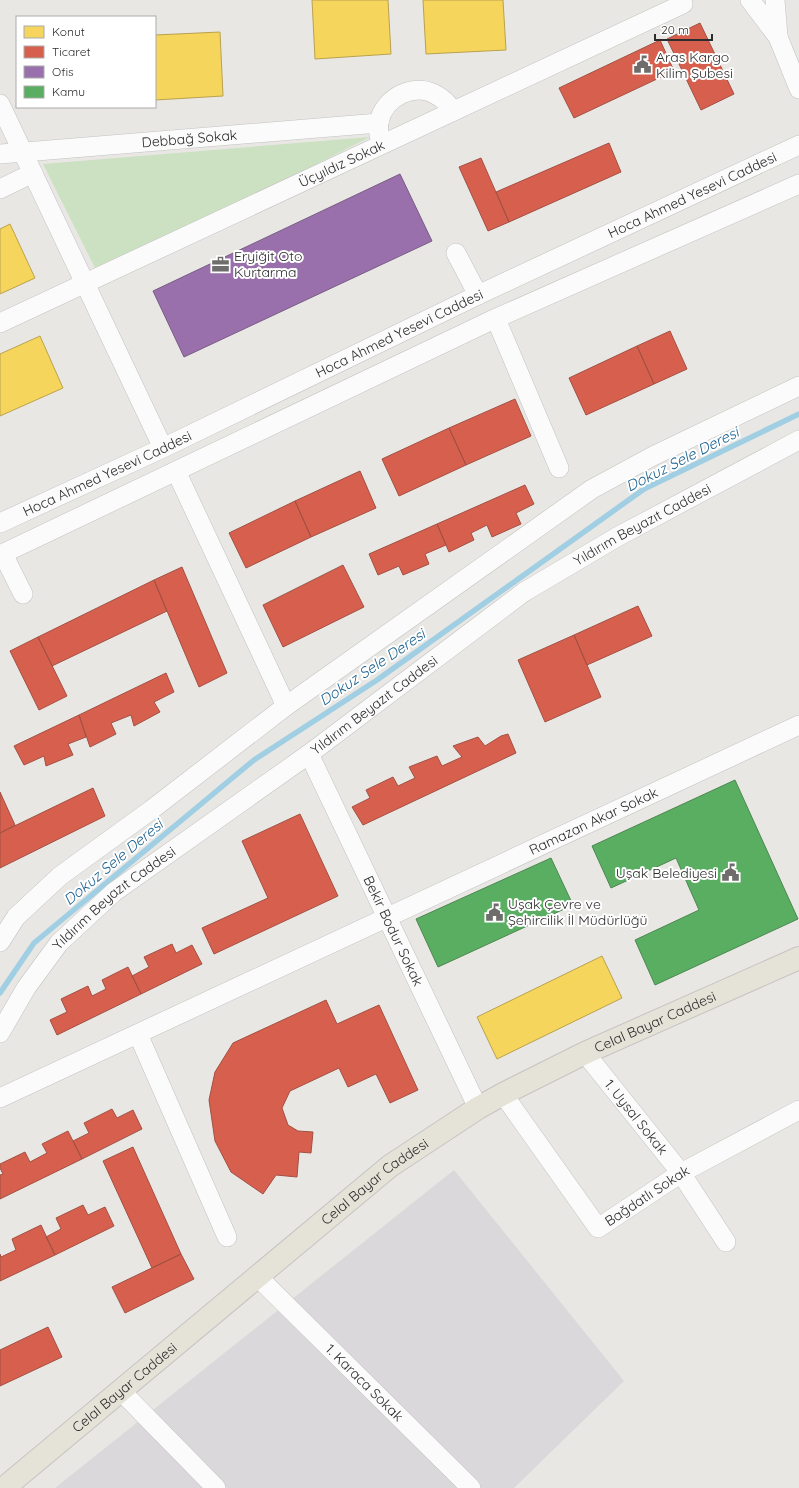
<svg xmlns="http://www.w3.org/2000/svg" width="799" height="1488" viewBox="0 0 799 1488" font-family="Quicksand,sans-serif">
<rect width="100%" height="100%" fill="#e9e7e4"/>
<!-- industrial -->
<path fill="#dad8da" d="M 454,1170 L 624,1381 L 514,1488 L 55,1488 Z"/>
<!-- green -->
<path fill="#cce1c1" d="M 370,137 L 98,274 L 43,164 Z"/>
<!-- homes -->
<path fill="#f6d55c" stroke="#b9a24e" d="M 312,0 L 388,0 L 391,54 L 315,59 Z
M 423,0 L 503,0 L 506,50 L 426,54 Z
M 220,32 L 223,96 L 155,100 L 155,35 Z
M 10,224 L 35,278 L 0,294 L 0,229 Z
M 40,336 L 63,388 L 0,416 L 0,354 Z
M 602,956 L 622,998 L 497,1059 L 477,1017 Z"/>
<!-- shops -->
<path fill="#d6604d" stroke="#a35043" d="M 700,23 L 734,94 L 701,110 L 667,39 Z
M 660,40 L 674,71 L 574,118 L 559,88 Z
M 609,143 L 621,172 L 509,222 L 496,192 Z
M 481,158 L 509,222 L 488,231 L 459,167 Z
M 670,331 L 687,369 L 654,384 L 637,346 Z
M 637,346 L 654,384 L 586,415 L 569,378 Z
M 515,399 L 531,436 L 466,465 L 449,428 Z
M 449,428 L 466,465 L 399,496 L 382,459 Z
M 360,471 L 376,508 L 311,537 L 295,501 Z
M 525,485 L 534,504 L 516,513 L 521,524 L 492,537 L 487,525 L 471,533 L 474,540 L 449,552 L 437,524 Z
M 295,501 L 311,537 L 246,568 L 229,533 Z
M 437,524 L 446,545 L 425,554 L 429,564 L 403,575 L 399,566 L 378,575 L 369,554 Z
M 343,565 L 364,607 L 283,647 L 263,605 Z
M 182,567 L 227,673 L 199,687 L 154,580 Z
M 154,580 L 167,611 L 52,666 L 38,637 Z
M 638,606 L 652,636 L 587,665 L 574,635 Z
M 574,635 L 601,697 L 545,722 L 518,660 Z
M 38,637 L 67,696 L 39,710 L 10,651 Z
M 166,673 L 174,692 L 154,702 L 160,712 L 134,726 L 131,715 L 111,723 L 116,734 L 90,747 L 79,715 Z
M 79,715 L 86,737 L 68,744 L 73,755 L 46,766 L 44,756 L 24,765 L 14,746 Z
M 508,734 L 516,753 L 363,825 L 352,807 L 370,798 L 366,790 L 393,777 L 398,786 L 415,778 L 409,767 L 437,756 L 442,766 L 462,757 L 453,746 L 478,737 L 485,746 L 501,736 Z
M 93,788 L 105,816 L 0,868 L 0,833 Z
M 0,792 L 15,825 L 0,833 Z
M 300,814 L 338,896 L 214,954 L 202,928 L 268,898 L 242,841 Z
M 172,944 L 176,953 L 192,945 L 202,964 L 141,994 L 132,976 L 149,967 L 144,957 Z
M 128,967 L 141,994 L 57,1035 L 50,1020 L 67,1012 L 61,999 L 88,986 L 92,996 L 106,989 L 102,980 Z
M 326,1000 L 337,1024 L 379,1005 L 418,1090 L 390,1103 L 376,1074 L 348,1087 L 339,1068 L 290,1091 L 282,1108 L 288,1125 L 298,1131 L 313,1132 L 311,1153 L 299,1152 L 297,1177 L 276,1175 L 263,1194 L 231,1172 L 215,1141 L 209,1100 L 215,1072 L 233,1043 Z
M 112,1109 L 117,1118 L 133,1110 L 142,1129 L 82,1159 L 73,1141 L 89,1133 L 84,1123 Z
M 68,1131 L 82,1159 L 0,1199 L 0,1175 L 3,1174 L 0,1168 L 0,1164 L 25,1152 L 30,1162 L 47,1153 L 42,1144 Z
M 133,1147 L 181,1254 L 152,1268 L 103,1161 Z
M 83,1205 L 88,1215 L 105,1207 L 114,1226 L 55,1255 L 46,1237 L 61,1229 L 56,1218 Z
M 41,1225 L 55,1255 L 0,1281 L 0,1254 L 1,1257 L 16,1250 L 12,1239 Z
M 181,1254 L 194,1279 L 125,1313 L 112,1287 Z
M 48,1327 L 62,1357 L 0,1386 L 0,1350 Z"/>
<!-- offices -->
<path fill="#9970ab" stroke="#785c85" d="M 400,174 L 432,241 L 184,357 L 153,291 Z"/>
<!-- public -->
<path fill="#5aae61" stroke="#4c8751" d="M 735,780 L 798,919 L 655,985 L 635,940 L 699,910 L 676,858 L 611,888 L 592,846 Z
M 551,858 L 573,905 L 438,967 L 416,919 Z"/>
<g fill="none" stroke-linecap="round" stroke-linejoin="round">
<!-- stream -->
<path stroke="#a0cee3" stroke-width="5.5" d="M 0,993 L 34,943 L 254,760 L 377,680 L 644,489 L 799,414"/>
<defs>
<g id="minor">
<path d="M 750,0 L 778,37 L 799,89"/>
<path d="M 775,0 L 778,36"/>
<path d="M 0,104 L 163,448"/>
<path d="M 379,135 C 379,131 378,126 379,122 C 384,97 415,81 438,96 C 445,100 449,105 453,111"/>
<path id="s1" d="M 0,154 L 379,123"/>
<path d="M 0,189 L 33,173"/>
<path d="M 456,253 L 478,295"/>
<path d="M 496,319 L 559,468"/>
<path id="s2" d="M 0,323 L 683,4"/>
<path d="M 176,471 L 286,706"/>
<path id="s3" d="M 0,523 L 163,448 L 478,295 L 799,145"/>
<path d="M 3,554 L 23,594"/>
<path d="M 0,555 L 490,321 L 799,184"/>
<path id="s4" d="M 309,754 L 478,1108"/>
<path d="M 0,942 L 16,917 L 60,876 L 151,810 L 286,706 L 592,489 L 653,456 L 799,386"/>
<path id="s5" d="M 0,1033 L 26,988 L 59,943 L 114,892 L 309,754 L 524,592 L 617,537 L 799,440"/>
<path d="M 138,1034 L 227,1237"/>
<path id="s6" d="M 585,1053 L 681,1173 L 726,1242"/>
<path id="s7" d="M 503,1094 L 598,1228 L 681,1173 L 799,1110"/>
<path id="s8" d="M 0,1098 L 799,725"/>
<path id="s9" d="M 258,1277 L 471,1488"/>
<path d="M 121,1391 L 216,1488"/>
</g>
<g id="major">
<path id="s10" d="M 4,1488 L 390,1166 L 478,1108 L 503,1094 L 585,1053 L 799,958"/>
</g>
</defs>
<!-- minor casing -->
<use href="#minor" stroke="#c2c2c2" stroke-width="20"/>
<!-- major casing -->
<use href="#major" stroke="#c5c4c3" stroke-width="24"/>
<!-- minor -->
<use href="#minor" stroke="#fcfbfb" stroke-width="19"/>
<!-- major -->
<use href="#major" stroke="#e5e3d7" stroke-width="22"/>
</g>
<!-- icons -->
<defs>
<symbol id="civic-bare" viewBox="-9 -9 18 18"><path d="M-.6-6.5H3V-4.5H.6V-3L4-1V1h2V6H-6V1h2V-1L-.6-3ZM-1.2 2.5V6h2.4V2.5Z" fill="#6e6d6c" stroke="#fff" stroke-width="2.5" paint-order="stroke"/></symbol>
<symbol id="office-bare" viewBox="-9 -9 18 18"><path d="M-6-3h4V-5.5h4V-3h4V5H-6ZM-1-4.5V-3h2v-1.5ZM-6 0V1H6V0Z" fill="#6e6d6c" stroke="#fff" stroke-width="2.5" paint-order="stroke"/></symbol>
</defs>
<g fill-rule="evenodd">
<use href="#civic-bare" x="630" y="52" width="25" height="25"/>
<use href="#office-bare" x="208" y="252" width="25" height="25"/>
<use href="#civic-bare" x="718" y="860" width="25" height="25"/>
<use href="#civic-bare" x="482" y="900" width="25" height="25"/>
</g>
<g text-anchor="middle" dominant-baseline="central" stroke-width="4" stroke-linejoin="round" paint-order="stroke">
<!-- poi labels -->
<g font-size="14" fill="#2c2c2c" stroke="#fff" text-anchor="start">
<text x="656" y="57">Aras Kargo<tspan x="656" dy="16">Kilim Şubesi</tspan></text>
<text x="234" y="256">Eryiğit Oto<tspan x="234" dy="16">Kurtarma</tspan></text>
<text x="717" y="873" text-anchor="end">Uşak Belediyesi</text>
<text x="508" y="904">Uşak Çevre ve<tspan x="508" dy="16">Şehircilik İl Müdürlüğü</tspan></text>
</g>
<!-- street labels -->
<g font-size="14" fill="#2c2c2c" stroke="#fff">
<text stroke="none"><textPath href="#s1" startOffset="190">Debbağ Sokak</textPath></text>
<text stroke="none"><textPath href="#s2" startOffset="377">Üçyıldız Sokak</textPath></text>
<text stroke="none"><textPath href="#s3" startOffset="766">Hoca Ahmed Yesevi Caddesi</textPath></text>
<text stroke="none"><textPath href="#s3" startOffset="442">Hoca Ahmed Yesevi Caddesi</textPath></text>
<text stroke="none"><textPath href="#s3" startOffset="118">Hoca Ahmed Yesevi Caddesi</textPath></text>
<text stroke="none"><textPath href="#s5" startOffset="827">Yıldırım Beyazıt Caddesi</textPath></text>
<text stroke="none"><textPath href="#s5" startOffset="503">Yıldırım Beyazıt Caddesi</textPath></text>
<text stroke="none"><textPath href="#s8" startOffset="655">Ramazan Akar Sokak</textPath></text>
<text stroke="none"><textPath href="#s5" startOffset="179">Yıldırım Beyazıt Caddesi</textPath></text>
<text stroke="none"><textPath href="#s4" startOffset="196">Bekir Bodur Sokak</textPath></text>
<text stroke="none"><textPath href="#s10" startOffset="805">Celal Bayar Caddesi</textPath></text>
<text stroke="none"><textPath href="#s6" startOffset="82">1. Uysal Sokak</textPath></text>
<text stroke="none"><textPath href="#s10" startOffset="481">Celal Bayar Caddesi</textPath></text>
<text stroke="none"><textPath href="#s7" startOffset="223">Bağdatlı Sokak</textPath></text>
<text stroke="none"><textPath href="#s9" startOffset="150">1. Karaca Sokak</textPath></text>
<text stroke="none"><textPath href="#s10" startOffset="157">Celal Bayar Caddesi</textPath></text>
</g>
<!-- water labels -->
<g font-size="15" font-style="italic" fill="#1d6390" stroke="#fff">
<text transform="translate(682 459) rotate(-27)">Dokuz Sele Deresi</text>
<text transform="translate(372 667) rotate(-34)">Dokuz Sele Deresi</text>
<text transform="translate(113 862) rotate(-40)">Dokuz Sele Deresi</text>
</g>
</g>
<!-- legend -->
<rect x="16" y="16" width="140" height="92" fill="#ffffff" stroke="#ababab"/>
<rect x="24" y="26" width="20" height="12" fill="#f6d55c" stroke="#ababab"/>
<text x="52" y="36" font-size="12" fill="#2c2c2c">Konut</text>
<rect x="24" y="46" width="20" height="12" fill="#d6604d" stroke="#ababab"/>
<text x="52" y="56" font-size="12" fill="#2c2c2c">Ticaret</text>
<rect x="24" y="66" width="20" height="12" fill="#9970ab" stroke="#ababab"/>
<text x="52" y="76" font-size="12" fill="#2c2c2c">Ofis</text>
<rect x="24" y="86" width="20" height="12" fill="#5aae61" stroke="#ababab"/>
<text x="52" y="96" font-size="12" fill="#2c2c2c">Kamu</text>
<!-- scale -->
<path d="M655 34v6h57v-6" fill="none" stroke="#2c2c2c" stroke-width="2"/>
<text x="661" y="34" font-size="12" fill="#2c2c2c" stroke="#ffffff" stroke-width="3" paint-order="stroke">20 m</text>
</svg>
